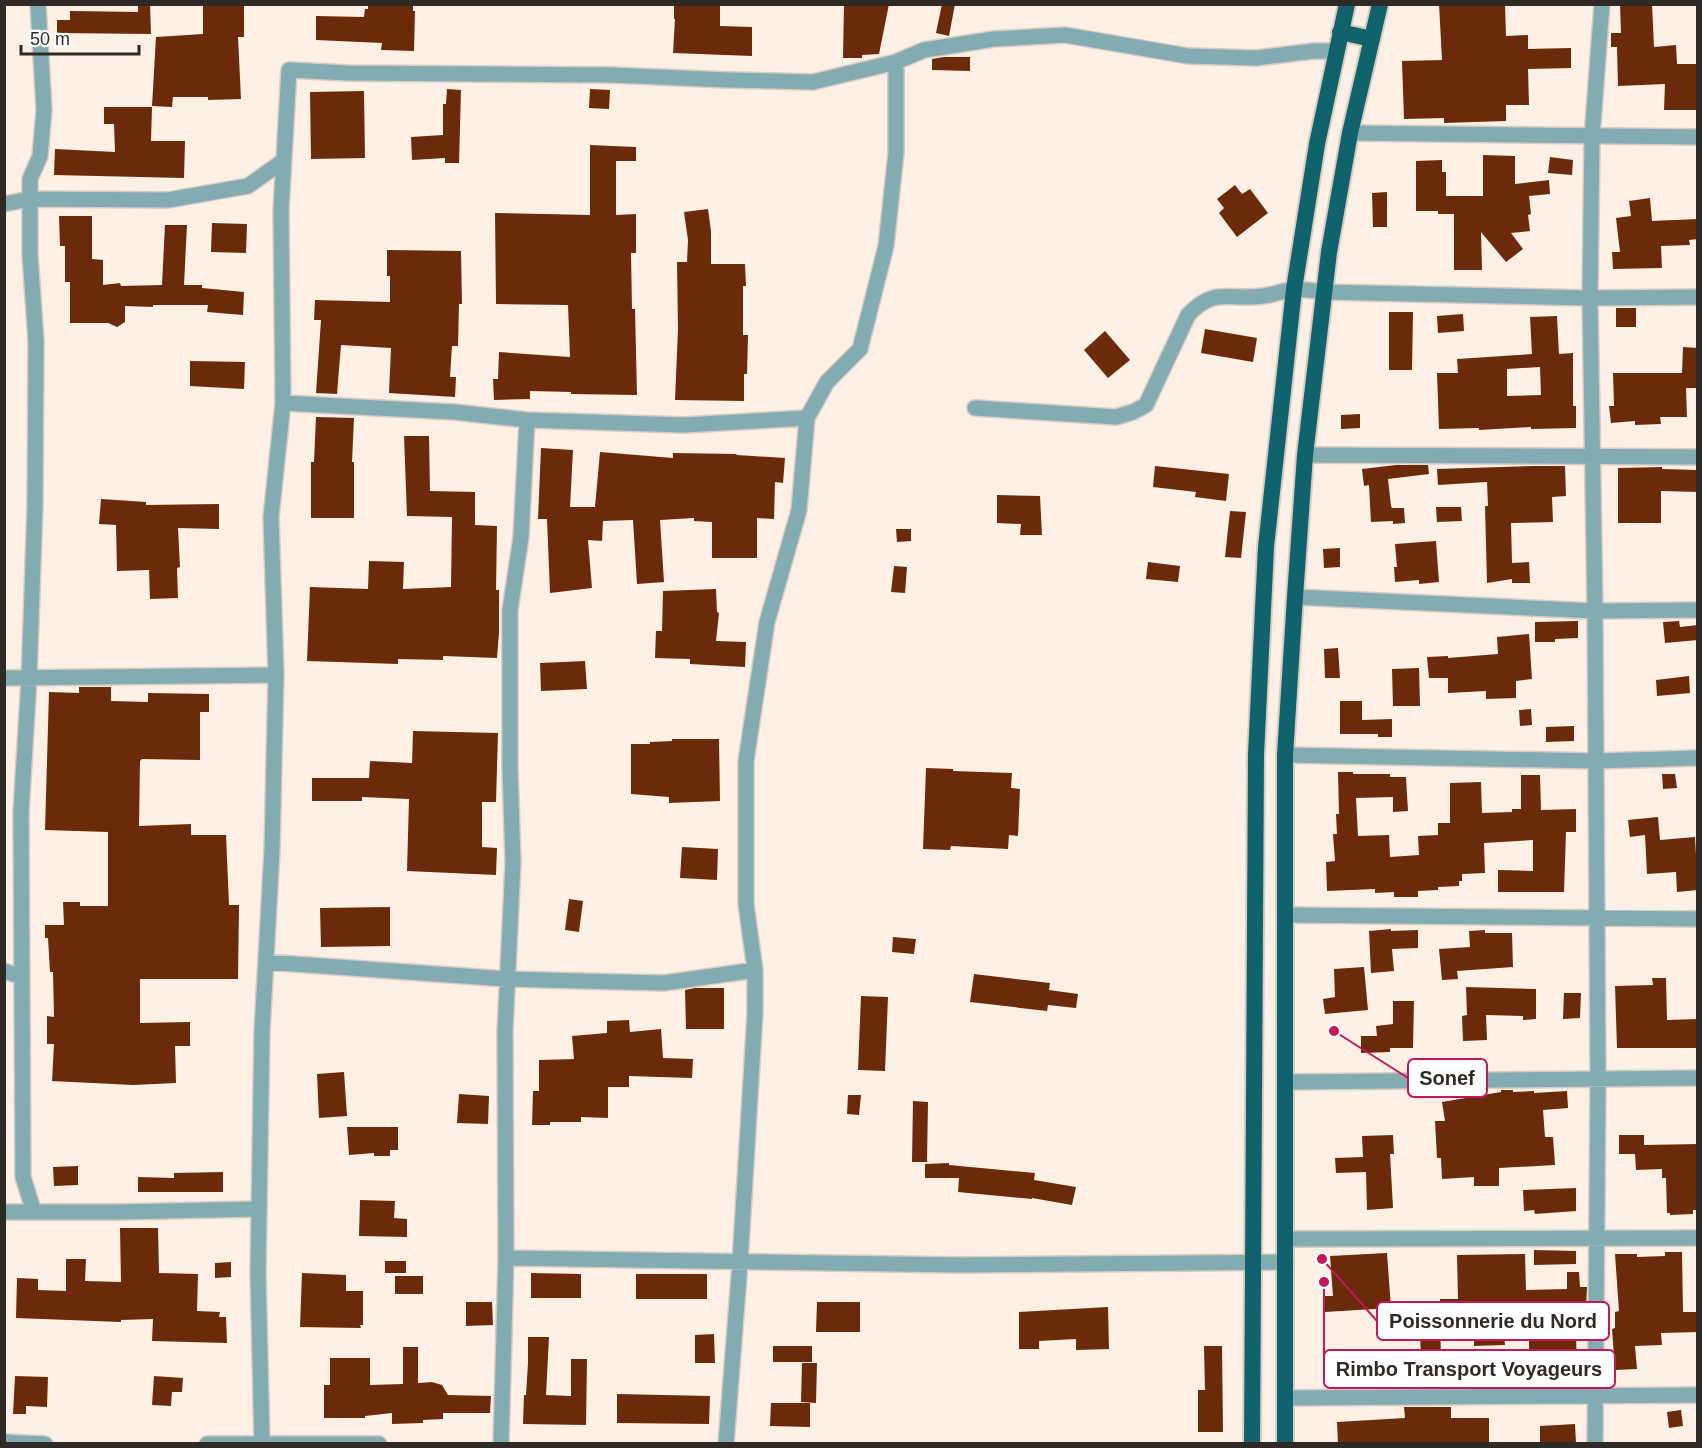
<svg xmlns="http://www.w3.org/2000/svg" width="1702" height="1448" viewBox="0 0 1702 1448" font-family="Arial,sans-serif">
<rect width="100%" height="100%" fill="#fef0e5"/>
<!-- building -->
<path fill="#6b2b0b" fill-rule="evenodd" d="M 138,4 L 150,4 L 151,34 L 57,33 L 57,20 L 70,20 L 70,11 L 138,12 Z
M 203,4 L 244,4 L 244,37 L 238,37 L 241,99 L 208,100 L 208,97 L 173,97 L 172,107 L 152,106 L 156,37 L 203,34 Z
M 368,4 L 413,4 L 413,11 L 415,11 L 414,51 L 381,50 L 382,43 L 316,40 L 316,16 L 364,17 L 365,9 L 368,9 Z
M 674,4 L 720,4 L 720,26 L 752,27 L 752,56 L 673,53 L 675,19 L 674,19 Z
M 844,4 L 889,4 L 879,54 L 862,55 L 862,58 L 843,58 Z
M 942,4 L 955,4 L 949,36 L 936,33 Z
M 1439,4 L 1505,5 L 1506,36 L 1528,35 L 1528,49 L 1571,48 L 1571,68 L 1528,69 L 1529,105 L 1506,105 L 1506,121 L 1444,123 L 1444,118 L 1404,119 L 1402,61 L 1442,60 Z
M 1620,4 L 1652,4 L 1654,47 L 1676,45 L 1677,64 L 1698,64 L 1698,110 L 1664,110 L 1665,84 L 1618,86 L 1617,47 L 1611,47 L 1611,33 L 1621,33 Z
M 944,57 L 970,57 L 970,71 L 932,70 L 932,59 Z
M 447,89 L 461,90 L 459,163 L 445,163 L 445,158 L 412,160 L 411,137 L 443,135 L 443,104 L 446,104 Z
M 590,89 L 610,90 L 609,109 L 589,108 Z
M 364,91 L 365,158 L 311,159 L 310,92 Z
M 104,107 L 152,107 L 151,141 L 185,141 L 184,178 L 54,175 L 55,149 L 115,152 L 114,124 L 104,124 Z
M 590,145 L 636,147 L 636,161 L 616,161 L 616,215 L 636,214 L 636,253 L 631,253 L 632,309 L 635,309 L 637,395 L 571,394 L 571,392 L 530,391 L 530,399 L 494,400 L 493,379 L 498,379 L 499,352 L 570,357 L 568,305 L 496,304 L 495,213 L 590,215 Z
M 1483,155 L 1515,156 L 1515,184 L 1549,180 L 1550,194 L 1529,196 L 1531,214 L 1528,215 L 1530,231 L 1511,233 L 1523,249 L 1506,262 L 1481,232 L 1482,270 L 1454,270 L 1454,214 L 1438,214 L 1438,211 L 1416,211 L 1416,161 L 1442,160 L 1442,172 L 1446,172 L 1446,196 L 1483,196 Z
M 1550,157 L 1573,160 L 1572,175 L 1548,173 Z
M 1235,185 L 1242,194 L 1250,189 L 1268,213 L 1237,237 L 1219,213 L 1224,208 L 1217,199 Z
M 1387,192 L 1387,227 L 1373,227 L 1372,193 Z
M 1650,198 L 1652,221 L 1698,219 L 1698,239 L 1689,240 L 1690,245 L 1661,246 L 1662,268 L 1613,269 L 1612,252 L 1620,252 L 1616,218 L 1631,216 L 1629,201 Z
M 708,209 L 711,231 L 711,264 L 745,264 L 746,286 L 743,286 L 743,335 L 748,335 L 747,374 L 744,374 L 744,401 L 675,400 L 678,329 L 677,262 L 687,262 L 688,240 L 684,212 Z
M 59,216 L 92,216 L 92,259 L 103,260 L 103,285 L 120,283 L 121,286 L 162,285 L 165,225 L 187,225 L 184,285 L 202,285 L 202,288 L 244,292 L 243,315 L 207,312 L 208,305 L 153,305 L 153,307 L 125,306 L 125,322 L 117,327 L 108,323 L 70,323 L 70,282 L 65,282 L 65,246 L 60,246 Z
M 212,223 L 247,224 L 246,253 L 211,252 Z
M 387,250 L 461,251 L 462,304 L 459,304 L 458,346 L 452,346 L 450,377 L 456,377 L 455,397 L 389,393 L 391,348 L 341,345 L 337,394 L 316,393 L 321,320 L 314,320 L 315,300 L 390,302 L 390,276 L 387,276 Z
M 1616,308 L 1636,308 L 1636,327 L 1616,327 Z
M 1389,312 L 1413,312 L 1412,370 L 1389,370 Z
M 1463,314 L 1464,331 L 1438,333 L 1437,316 Z
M 1557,316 L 1559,354 L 1573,353 L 1573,406 L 1576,406 L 1576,428 L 1531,429 L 1531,427 L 1479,430 L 1479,428 L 1439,429 L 1437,373 L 1458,373 L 1457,359 L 1532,354 L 1530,317 ZM 1540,367 L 1541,395 L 1507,396 L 1507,369 Z
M 1205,329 L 1257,338 L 1253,362 L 1201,353 Z
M 1105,331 L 1130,360 L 1108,378 L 1084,350 Z
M 1683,347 L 1698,348 L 1698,388 L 1686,388 L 1687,417 L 1660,417 L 1661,424 L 1635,425 L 1635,421 L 1611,423 L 1609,406 L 1614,406 L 1613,373 L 1682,373 Z
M 190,361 L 245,362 L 244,389 L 190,386 Z
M 1360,414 L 1360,428 L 1341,429 L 1341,415 Z
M 316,417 L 354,418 L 352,462 L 354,462 L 354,518 L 311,518 L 311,462 L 314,462 Z
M 404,436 L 429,436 L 430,491 L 475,492 L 475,525 L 497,526 L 496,590 L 499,590 L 499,632 L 497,658 L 443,656 L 443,660 L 398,659 L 398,664 L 307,661 L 310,587 L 368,589 L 369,561 L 404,562 L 403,589 L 451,587 L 452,517 L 407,516 Z
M 541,448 L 573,450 L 570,507 L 595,507 L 600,452 L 673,458 L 673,453 L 736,454 L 737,455 L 785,458 L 783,483 L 775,482 L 774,519 L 757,518 L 757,558 L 712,558 L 712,522 L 694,521 L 694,518 L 660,520 L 664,582 L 637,584 L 633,520 L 603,521 L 602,541 L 588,540 L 592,588 L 550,593 L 547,519 L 538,519 Z
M 1396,465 L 1428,465 L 1429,474 L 1388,479 L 1391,506 L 1392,508 L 1404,508 L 1405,523 L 1393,524 L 1393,521 L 1371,522 L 1369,485 L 1364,486 L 1362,469 Z
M 1155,466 L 1229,474 L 1226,501 L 1195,497 L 1196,492 L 1153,487 Z
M 1534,466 L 1565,466 L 1566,496 L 1552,497 L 1553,522 L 1511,523 L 1512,563 L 1529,562 L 1530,583 L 1512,583 L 1512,579 L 1487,583 L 1485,506 L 1488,506 L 1487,482 L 1438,485 L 1437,469 Z
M 1662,467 L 1662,469 L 1698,470 L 1698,492 L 1661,491 L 1661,523 L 1618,523 L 1618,468 Z
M 997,495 L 1040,496 L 1042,535 L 1020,535 L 1021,524 L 997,523 Z
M 101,499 L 146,502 L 146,505 L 219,504 L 219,529 L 178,528 L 180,567 L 177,568 L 178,598 L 150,599 L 149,570 L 117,571 L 116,525 L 99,524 Z
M 1436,507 L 1461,507 L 1462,521 L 1437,522 Z
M 1230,511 L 1246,512 L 1241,558 L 1225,557 Z
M 896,529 L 911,529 L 911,541 L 897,542 Z
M 1436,541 L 1439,582 L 1419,584 L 1419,580 L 1395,582 L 1394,567 L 1397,567 L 1395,544 Z
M 1340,548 L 1340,567 L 1324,568 L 1323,549 Z
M 1148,562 L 1180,566 L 1178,582 L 1146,579 Z
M 894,566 L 907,567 L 905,593 L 891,592 Z
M 716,589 L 717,612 L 719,613 L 716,641 L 746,642 L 745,667 L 690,664 L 690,659 L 655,658 L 656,631 L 662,631 L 663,591 Z
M 1578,621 L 1578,638 L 1555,639 L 1555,642 L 1535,642 L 1535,622 Z
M 1679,621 L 1680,627 L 1698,625 L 1698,640 L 1665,643 L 1663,622 Z
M 1529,634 L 1532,679 L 1516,681 L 1516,698 L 1486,699 L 1486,691 L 1448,693 L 1448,678 L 1429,678 L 1427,657 L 1448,656 L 1448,658 L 1498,654 L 1497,637 Z
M 1338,648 L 1340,678 L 1325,678 L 1324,649 Z
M 585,661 L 587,689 L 541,691 L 540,663 Z
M 1419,668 L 1420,706 L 1393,706 L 1392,669 Z
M 1689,676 L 1690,693 L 1657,696 L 1656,680 Z
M 79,687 L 111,687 L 111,701 L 148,702 L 148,693 L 209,694 L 209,712 L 200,712 L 200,760 L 142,759 L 140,761 L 139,826 L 191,824 L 191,835 L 226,835 L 229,905 L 239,905 L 238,979 L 140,979 L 140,1023 L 190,1022 L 190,1046 L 175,1046 L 176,1083 L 133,1085 L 52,1081 L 54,1044 L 47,1044 L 47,1016 L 54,1017 L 53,972 L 50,972 L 48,938 L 45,938 L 45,925 L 64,925 L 63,902 L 80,902 L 80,906 L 108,906 L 108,832 L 45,830 L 49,692 L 79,693 Z
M 1340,701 L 1362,701 L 1362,720 L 1392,719 L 1392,737 L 1378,737 L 1378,734 L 1340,734 Z
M 1531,709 L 1532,725 L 1520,726 L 1519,710 Z
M 1574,726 L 1574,741 L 1546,742 L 1546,727 Z
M 413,731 L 498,733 L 496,802 L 482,802 L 482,847 L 497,848 L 496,875 L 407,871 L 409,799 L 362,797 L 362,801 L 312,801 L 312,778 L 369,778 L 370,761 L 412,763 Z
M 672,739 L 719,739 L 720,801 L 669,803 L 669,797 L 631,794 L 631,744 L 650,744 L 650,742 L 672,741 Z
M 926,768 L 953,769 L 953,771 L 1012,773 L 1011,788 L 1020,789 L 1018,836 L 1009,835 L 1008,849 L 951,846 L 950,850 L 923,849 Z
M 1338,772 L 1353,772 L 1353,774 L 1390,774 L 1390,777 L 1406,777 L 1408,811 L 1393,812 L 1393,797 L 1356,798 L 1358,836 L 1389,835 L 1390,857 L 1419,855 L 1418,836 L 1438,835 L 1438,823 L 1450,823 L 1450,783 L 1481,782 L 1482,813 L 1512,812 L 1512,809 L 1521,809 L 1521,775 L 1540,775 L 1541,810 L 1576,809 L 1576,832 L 1566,832 L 1564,892 L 1498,892 L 1498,870 L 1533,871 L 1533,840 L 1484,843 L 1485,873 L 1462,874 L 1462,881 L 1459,881 L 1459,886 L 1438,887 L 1438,890 L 1418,891 L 1418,897 L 1394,897 L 1394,892 L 1375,893 L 1375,889 L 1327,891 L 1326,862 L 1335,861 L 1333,834 L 1337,834 L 1336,814 L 1339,814 Z
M 1662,774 L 1675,774 L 1677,788 L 1663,789 Z
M 1658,817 L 1660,840 L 1695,837 L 1698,890 L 1677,892 L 1676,872 L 1647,874 L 1645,835 L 1630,837 L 1628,820 Z
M 682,847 L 718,849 L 717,880 L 680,878 Z
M 569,899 L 583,901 L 579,932 L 565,930 Z
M 390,907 L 390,946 L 321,947 L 320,908 Z
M 1391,929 L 1391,931 L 1418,930 L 1418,948 L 1392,949 L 1394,971 L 1371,973 L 1369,931 Z
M 1485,930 L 1485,933 L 1512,933 L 1513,967 L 1457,971 L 1458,979 L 1442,980 L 1439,949 L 1470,947 L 1469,931 Z
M 893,937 L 916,939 L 914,954 L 892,952 Z
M 1364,967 L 1368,1010 L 1325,1014 L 1323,999 L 1335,997 L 1334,969 Z
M 974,974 L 1050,983 L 1049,990 L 1078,994 L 1076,1008 L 1048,1005 L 1047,1011 L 970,1002 Z
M 1652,978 L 1666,978 L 1667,1020 L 1698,1019 L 1698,1048 L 1617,1048 L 1615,986 L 1653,985 Z
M 1466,987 L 1536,989 L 1536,1019 L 1523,1020 L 1523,1016 L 1486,1015 L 1487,1040 L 1463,1041 L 1462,1016 L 1467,1015 Z
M 695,988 L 724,988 L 724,1029 L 686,1029 L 685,990 Z
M 1564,993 L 1581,993 L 1580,1018 L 1563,1019 Z
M 861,996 L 888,997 L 885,1071 L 858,1070 Z
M 1393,1001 L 1414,1001 L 1413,1048 L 1390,1048 L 1390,1052 L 1361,1053 L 1361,1036 L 1377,1036 L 1376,1026 L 1393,1024 Z
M 629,1020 L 630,1032 L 661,1029 L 663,1058 L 693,1059 L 692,1078 L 629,1076 L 629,1087 L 608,1087 L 608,1118 L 581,1117 L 581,1122 L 550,1122 L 550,1125 L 532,1125 L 533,1091 L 539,1091 L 539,1060 L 574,1059 L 572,1036 L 607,1033 L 607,1021 Z
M 344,1072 L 347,1116 L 319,1118 L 317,1074 Z
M 1501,1090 L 1513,1090 L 1513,1092 L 1534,1091 L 1534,1093 L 1567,1091 L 1568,1108 L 1543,1110 L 1545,1137 L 1553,1137 L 1555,1165 L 1499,1168 L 1499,1186 L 1474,1186 L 1474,1177 L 1442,1179 L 1441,1158 L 1437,1158 L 1435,1121 L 1445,1121 L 1442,1102 L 1501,1092 Z
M 459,1094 L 489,1096 L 488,1124 L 457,1123 Z
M 848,1095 L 861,1095 L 859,1115 L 847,1114 Z
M 913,1101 L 928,1102 L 927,1162 L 912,1162 Z
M 347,1127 L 398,1127 L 398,1150 L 390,1150 L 390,1156 L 374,1156 L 374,1153 L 349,1155 Z
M 1393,1135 L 1394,1154 L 1390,1154 L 1393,1208 L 1367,1210 L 1366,1172 L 1336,1173 L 1335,1158 L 1363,1157 L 1362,1136 Z
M 1619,1135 L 1644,1135 L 1644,1145 L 1698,1144 L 1698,1210 L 1693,1210 L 1693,1214 L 1670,1215 L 1670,1213 L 1667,1213 L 1666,1178 L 1662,1178 L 1662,1169 L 1636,1170 L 1635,1154 L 1619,1154 Z
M 949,1163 L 949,1165 L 1035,1173 L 1034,1180 L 1076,1187 L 1072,1205 L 1032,1198 L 1032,1199 L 958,1192 L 959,1178 L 925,1178 L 925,1164 Z
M 78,1166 L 78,1185 L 54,1186 L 53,1167 Z
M 223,1172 L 223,1192 L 138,1192 L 138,1177 L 174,1178 L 174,1173 Z
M 1576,1188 L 1576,1211 L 1535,1214 L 1534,1210 L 1524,1211 L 1523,1190 Z
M 360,1200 L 395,1201 L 394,1218 L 407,1219 L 407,1237 L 359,1236 Z
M 120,1228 L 158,1228 L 159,1273 L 198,1274 L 197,1311 L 220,1312 L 219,1317 L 226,1317 L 227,1343 L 152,1341 L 153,1319 L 121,1320 L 121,1322 L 16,1318 L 17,1278 L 38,1279 L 38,1290 L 66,1291 L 66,1259 L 86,1259 L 85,1281 L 121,1282 Z
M 1534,1250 L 1576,1251 L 1576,1264 L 1534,1265 Z
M 1665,1252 L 1682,1252 L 1683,1312 L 1698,1312 L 1698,1332 L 1661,1333 L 1662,1345 L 1635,1346 L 1637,1369 L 1615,1370 L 1612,1329 L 1615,1328 L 1615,1312 L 1619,1311 L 1615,1254 L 1637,1254 L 1637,1257 L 1665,1256 Z
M 1387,1253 L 1391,1308 L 1325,1312 L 1324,1296 L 1333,1296 L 1330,1256 Z
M 1525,1254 L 1526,1290 L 1567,1289 L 1567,1272 L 1579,1272 L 1580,1287 L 1587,1287 L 1586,1307 L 1580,1307 L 1580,1338 L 1576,1338 L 1577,1363 L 1551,1363 L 1551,1373 L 1529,1373 L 1529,1335 L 1504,1335 L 1505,1345 L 1474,1346 L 1474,1324 L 1440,1325 L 1441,1356 L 1483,1355 L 1483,1369 L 1393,1371 L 1392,1358 L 1421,1357 L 1419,1312 L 1440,1311 L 1440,1299 L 1458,1299 L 1457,1255 Z
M 385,1261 L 406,1261 L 406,1273 L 385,1273 Z
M 231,1262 L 231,1277 L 215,1278 L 215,1263 Z
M 302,1273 L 346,1275 L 346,1291 L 363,1291 L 363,1325 L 360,1325 L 361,1328 L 300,1327 Z
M 531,1273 L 581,1274 L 581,1298 L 531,1298 Z
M 636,1274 L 707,1274 L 707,1299 L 636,1299 Z
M 395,1276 L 423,1276 L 423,1294 L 395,1294 Z
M 466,1302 L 492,1302 L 493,1325 L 466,1326 Z
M 817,1302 L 860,1302 L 860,1332 L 816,1332 Z
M 1108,1307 L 1109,1349 L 1076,1350 L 1076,1339 L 1039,1341 L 1039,1349 L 1019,1349 L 1019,1312 Z
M 714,1334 L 715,1363 L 695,1363 L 695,1335 Z
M 528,1337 L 549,1337 L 546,1395 L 571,1396 L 571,1359 L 587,1359 L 586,1425 L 523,1424 L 524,1395 L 526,1395 L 528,1363 Z
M 773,1346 L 812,1346 L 812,1362 L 773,1362 Z
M 1204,1346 L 1222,1346 L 1223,1432 L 1198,1432 L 1198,1390 L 1205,1390 Z
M 403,1347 L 418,1347 L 418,1383 L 432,1382 L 442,1385 L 448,1395 L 491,1396 L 490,1413 L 443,1413 L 443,1419 L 423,1420 L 423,1423 L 392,1424 L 392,1413 L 365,1416 L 365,1418 L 324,1418 L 324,1385 L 330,1385 L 330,1358 L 370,1358 L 370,1385 L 403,1384 Z
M 802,1363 L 817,1363 L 816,1403 L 801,1402 Z
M 15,1376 L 48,1377 L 47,1407 L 26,1406 L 26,1414 L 13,1414 Z
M 154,1376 L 183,1378 L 182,1392 L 172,1392 L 171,1406 L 152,1405 Z
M 617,1394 L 710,1396 L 709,1424 L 617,1423 Z
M 771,1403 L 810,1403 L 810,1427 L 770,1426 Z
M 1404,1407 L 1451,1407 L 1451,1418 L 1489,1418 L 1489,1442 L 1338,1443 L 1337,1422 L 1405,1418 Z
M 1681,1410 L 1683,1426 L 1669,1428 L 1667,1412 Z
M 1575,1424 L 1576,1443 L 1540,1443 L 1540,1426 Z"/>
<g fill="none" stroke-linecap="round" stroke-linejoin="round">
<defs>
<path id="minor" d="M 1350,133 L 1698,137
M 4,204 L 30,199 L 168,200 L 248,186 L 283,161
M 283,403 L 454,412 L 527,420 L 684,425 L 807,418
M 975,408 L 1116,417 L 1133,412 L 1146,405 L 1188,315 C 1215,286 1230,301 1263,296 C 1272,295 1282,291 1291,290 C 1302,288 1314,291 1324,292 L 1590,298 L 1698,297
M 1305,455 L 1698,457
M 1295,597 L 1595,611 L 1698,610
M 4,678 L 276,675
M 1285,755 L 1596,761 L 1698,758
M 1286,915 L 1698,919
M 266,962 L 507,979 L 580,981 L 664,983 L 755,970
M 4,971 L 22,977
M 1286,1082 L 1698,1078
M 4,1212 L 118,1212 L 259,1209
M 34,1212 L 23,1177 L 21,812 L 29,679 L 35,505 L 36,341 L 30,255 L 30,179 L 40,156 L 44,110 L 38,4
M 1286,1239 L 1698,1238
M 506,1258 L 961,1265 L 1286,1262
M 1286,1398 L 1698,1395
M 4,1442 L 45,1444
M 207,1444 L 379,1444
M 262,1444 L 258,1272 L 262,1031 L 272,850 L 276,675 L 271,517 L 283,403 L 281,210 L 289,70 L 348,73 L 612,75 L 728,80 L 813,82 L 896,62 L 924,50 L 994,39 L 1065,35 L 1188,56 L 1256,58 L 1314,51 L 1336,51
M 501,1444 L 506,1258 L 505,1032 L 513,862 L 510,768 L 510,610 L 521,537 L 527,420
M 726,1444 L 740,1263 L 755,1013 L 755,970 L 746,904 L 746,761 L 767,622 L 799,510 L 807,418 L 827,382 L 860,349 L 886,246 L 896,153 L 896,62
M 1595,1444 L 1598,1080 L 1595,611 L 1590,298 L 1592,137 L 1602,4"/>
<path id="trunk" d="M 1340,32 L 1372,39
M 1252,1444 L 1256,755 L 1266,547 L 1294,289 L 1317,144 L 1347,4
M 1285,1444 L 1285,755 L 1295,597 L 1305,455 L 1329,252 L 1350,133 L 1380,4"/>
</defs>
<!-- minor casing -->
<use href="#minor" stroke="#d9ccc3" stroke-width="18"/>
<!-- trunk casing -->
<use href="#trunk" stroke="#d9ccc3" stroke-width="20"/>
<!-- minor -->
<use href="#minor" stroke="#83acb2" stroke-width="15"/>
<!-- trunk -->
<use href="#trunk" stroke="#10626c" stroke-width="16"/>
</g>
<!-- callouts -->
<path fill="none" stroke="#c2185b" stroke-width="2" d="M1334 1031L1408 1078M1322 1259L1377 1321M1324 1282L1324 1369"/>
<g fill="#c2185b" stroke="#fff" stroke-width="2">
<circle cx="1334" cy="1031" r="6"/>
<circle cx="1322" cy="1259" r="6"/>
<circle cx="1324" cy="1282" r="6"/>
</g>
<g fill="#fff" stroke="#c2185b" stroke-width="2">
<rect x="1408" y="1059" width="79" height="38" rx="6"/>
<rect x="1377" y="1302" width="232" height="38" rx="6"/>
<rect x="1324" y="1350" width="291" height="38" rx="6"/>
</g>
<g font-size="20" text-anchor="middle" font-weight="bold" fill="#302a27">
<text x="1447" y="1085">Sonef</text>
<text x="1493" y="1328">Poissonnerie du Nord</text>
<text x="1469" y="1376">Rimbo Transport Voyageurs</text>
</g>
<!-- border -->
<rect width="1702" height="1448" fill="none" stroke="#302a27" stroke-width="12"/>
<!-- scale -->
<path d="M21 45v9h118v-9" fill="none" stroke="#302a27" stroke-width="3"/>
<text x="30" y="45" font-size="18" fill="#302a27" stroke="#ffffff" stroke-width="4.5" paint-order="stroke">50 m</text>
</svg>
